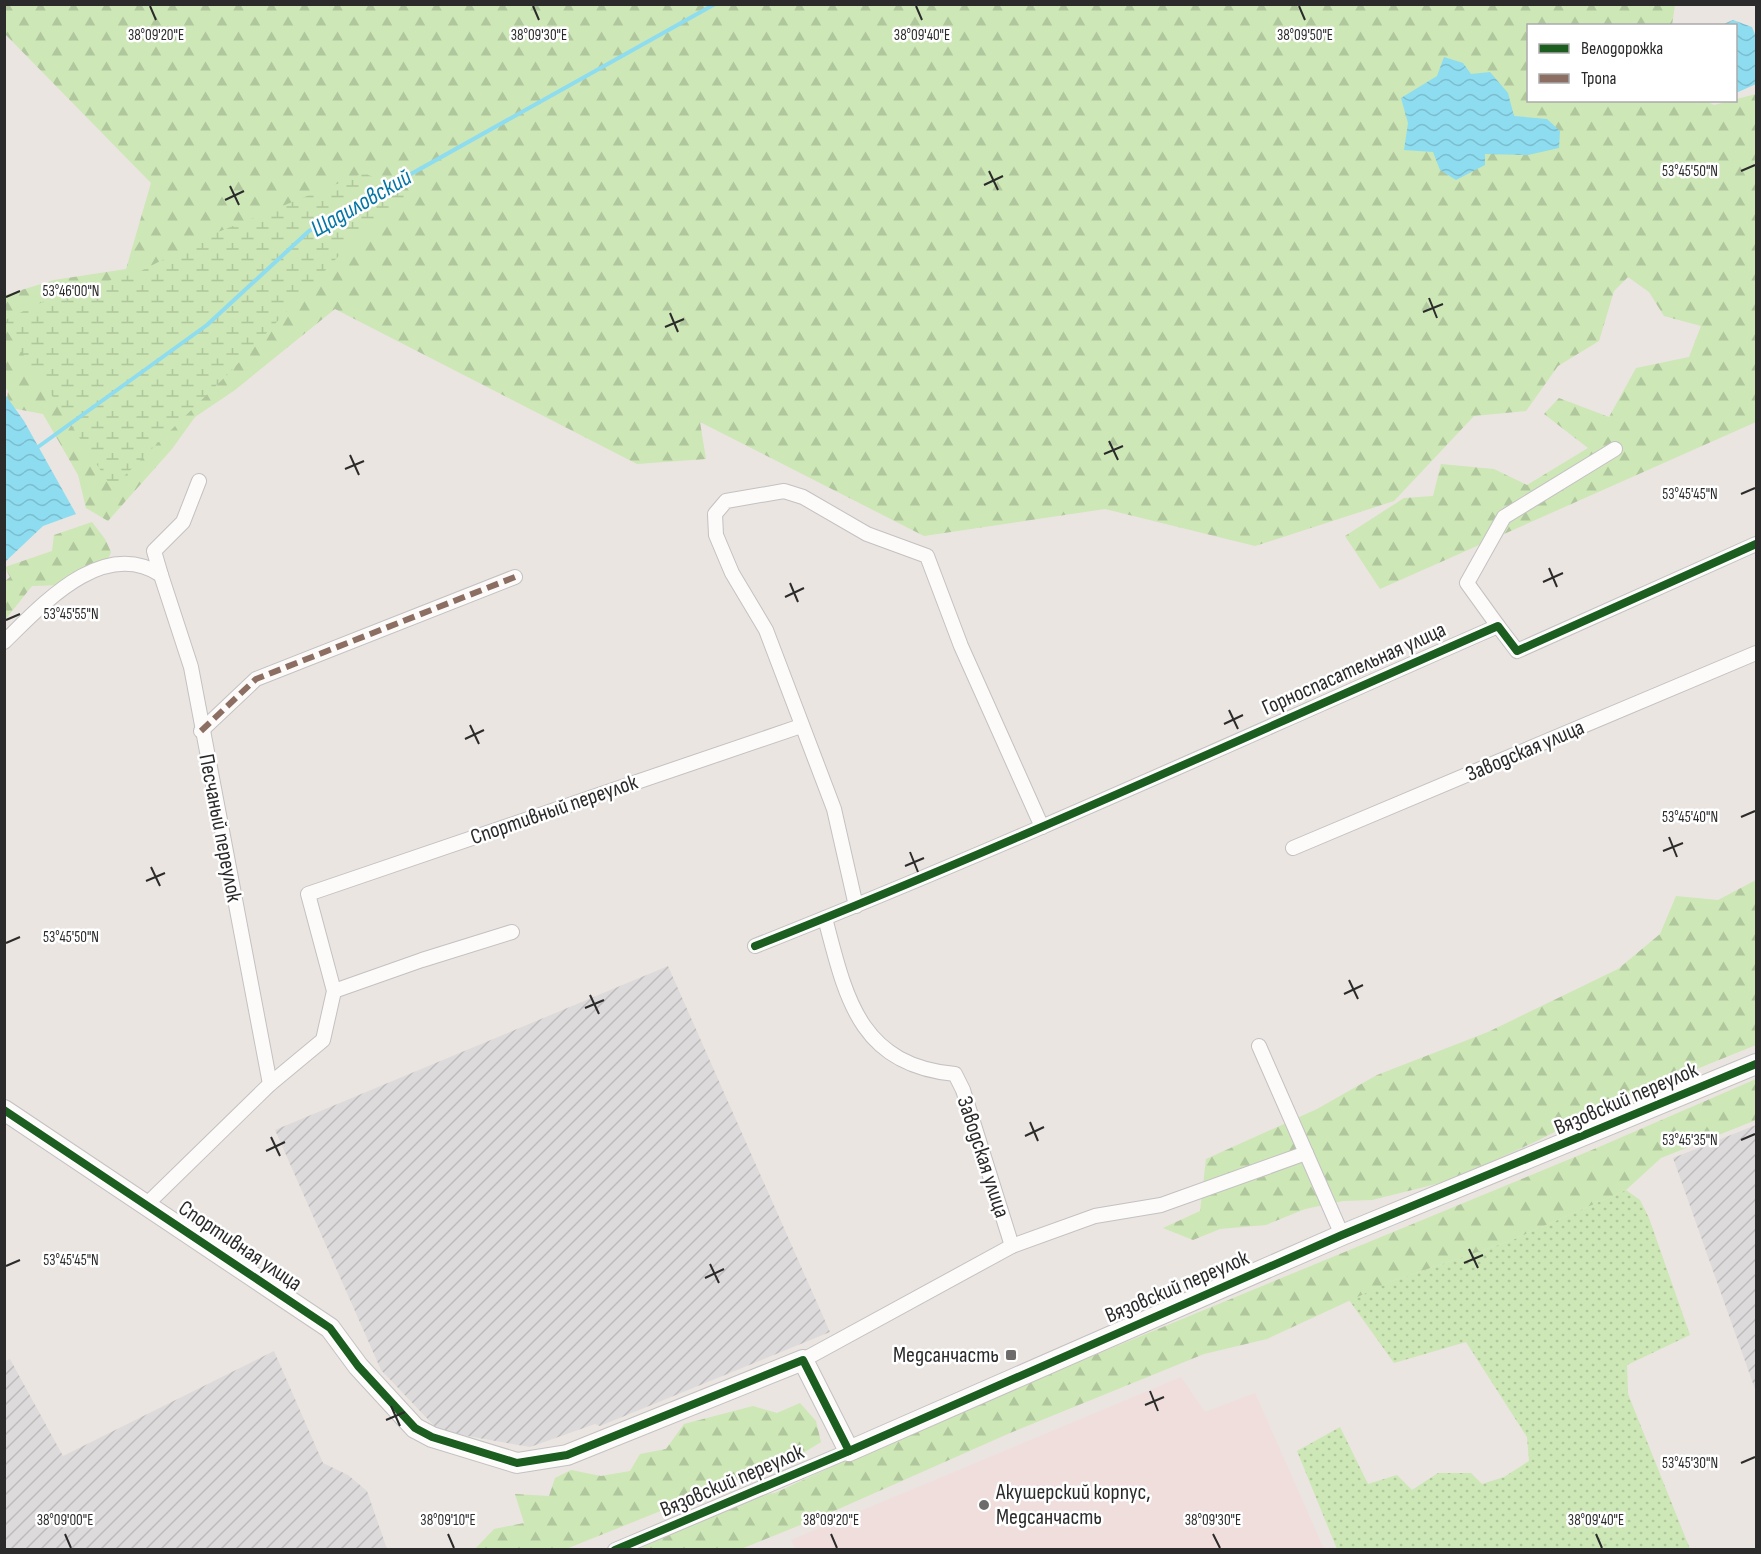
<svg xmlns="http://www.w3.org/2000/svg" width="1761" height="1554" viewBox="0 0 1761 1554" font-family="'Sofia Sans Condensed',sans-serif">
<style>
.industrial{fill:url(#industrial-furrows)}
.medical{fill:#f0dedd}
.grass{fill:url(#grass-dots)}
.forest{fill:url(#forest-firs)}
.wetland{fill:url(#wetland-marsh)}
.water{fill:url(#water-waves)}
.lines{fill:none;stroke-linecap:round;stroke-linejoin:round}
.stream{stroke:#8edcf0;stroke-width:4}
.street-casing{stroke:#c3c1c2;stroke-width:16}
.secondary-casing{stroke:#c3c1c2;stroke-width:22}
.street{stroke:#fcfbfa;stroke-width:14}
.secondary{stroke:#fcfbfa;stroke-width:20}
.quiet{stroke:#8d6e63;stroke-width:6;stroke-dasharray:12 6;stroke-linecap:butt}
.cycleway-casing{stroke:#fff;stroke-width:11}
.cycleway{stroke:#1b5e20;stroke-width:8}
.ticks{fill:none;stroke:#2b2b2b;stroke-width:2}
.poi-dot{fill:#6e6c6a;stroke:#fff;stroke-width:2}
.labels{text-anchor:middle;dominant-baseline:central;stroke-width:5;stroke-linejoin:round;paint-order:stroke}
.street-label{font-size:22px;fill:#2b2b2b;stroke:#fff}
.poi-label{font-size:22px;fill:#2b2b2b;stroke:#fff;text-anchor:end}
.water-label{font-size:24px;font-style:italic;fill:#0476a6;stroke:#fff}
.ticks-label{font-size:15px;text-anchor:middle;fill:#2b2b2b;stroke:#fff;stroke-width:5;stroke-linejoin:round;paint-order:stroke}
</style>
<defs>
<pattern id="industrial-furrows" width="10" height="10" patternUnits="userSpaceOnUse" patternTransform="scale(1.5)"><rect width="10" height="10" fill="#dddadc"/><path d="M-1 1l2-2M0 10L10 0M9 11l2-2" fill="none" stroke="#bebbbd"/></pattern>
<pattern id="grass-dots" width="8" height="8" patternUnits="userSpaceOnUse" patternTransform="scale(1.5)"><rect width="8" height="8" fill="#cde7b6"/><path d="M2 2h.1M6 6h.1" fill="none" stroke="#b0c69d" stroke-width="1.8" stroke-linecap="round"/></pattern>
<pattern id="forest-firs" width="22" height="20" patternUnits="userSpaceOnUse" patternTransform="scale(1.5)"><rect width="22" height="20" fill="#cde7b6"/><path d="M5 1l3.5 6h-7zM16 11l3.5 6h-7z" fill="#b0c69d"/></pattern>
<pattern id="wetland-marsh" width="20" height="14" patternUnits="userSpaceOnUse" patternTransform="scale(1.5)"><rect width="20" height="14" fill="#cde7b6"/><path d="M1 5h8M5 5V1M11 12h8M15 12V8" fill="none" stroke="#b0c69d"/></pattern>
<pattern id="water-waves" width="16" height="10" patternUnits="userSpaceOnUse" patternTransform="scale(1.5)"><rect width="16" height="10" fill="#8edcf0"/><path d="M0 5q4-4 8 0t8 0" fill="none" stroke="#7bbdce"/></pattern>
</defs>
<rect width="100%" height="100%" fill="#eae5e0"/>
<!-- industrial -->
<g class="industrial">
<path d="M668,966L830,1332L600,1426L595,1424L530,1447L439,1431L381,1370L275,1130Z"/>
<path d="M1756,1125V1392L1673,1158Z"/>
<path d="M274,1351L323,1463L348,1475L367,1491L387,1549H5V1361L10,1359L63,1456Z"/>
</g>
<!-- medical -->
<path class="medical" d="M1181,1377L1205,1412L1255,1393L1324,1549L796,1550L791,1540Z"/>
<!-- grass -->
<path class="grass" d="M1626,1190L1640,1200L1649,1218L1690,1335L1627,1365L1628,1394L1690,1549H1337L1297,1451L1340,1427L1368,1484L1397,1475L1412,1490L1438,1473H1471L1482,1484L1504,1477L1529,1461L1527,1437L1466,1342L1394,1363L1349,1300L1392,1281L1510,1241Z"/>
<!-- forest -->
<g class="forest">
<path d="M4,5H1675L1672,25L1528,26V100H1704L1714,105L1756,94V422L1380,589L1345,536L1404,498L1433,496L1441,464L1494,469L1527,485L1588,448L1544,414L1559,398L1609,417L1636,368L1689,357L1701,326L1664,316L1649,292L1628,277L1614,291L1599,341L1558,366L1526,411L1474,416L1394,501L1255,546L1105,509L924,536L700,422L706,459L637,464L335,309L235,390L195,417L172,449L108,521L86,508L78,475L43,414L6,407L8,391L4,386L5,295L54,280L126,269L151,183L5,34Z"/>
<path d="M92,522L105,539L111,552L105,567L62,585L32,586L5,620L4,582L10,577L5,567L52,551L54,535Z"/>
<path d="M1756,880V1045L1605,1106L1537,1141L1448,1181L1372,1200L1343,1201L1305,1209L1266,1225L1220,1229L1193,1240L1163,1228L1200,1211L1206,1159L1317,1109L1377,1075L1488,1032L1618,969L1660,934L1676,896L1718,900Z"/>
<path d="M1756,1079V1120L1661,1158L1626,1190L1510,1241L1392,1281L1267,1339L1204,1354L1010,1433L825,1515L741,1549L637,1550L755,1495L775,1493L889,1440L1599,1147Z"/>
<path d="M800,1403L816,1421L821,1442L800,1455L566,1549H475L494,1529L524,1523L515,1494L549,1496L555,1478L571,1470L601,1476L630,1471L640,1454L666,1449L684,1424L753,1406L777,1413Z"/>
</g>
<!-- wetland -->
<path class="wetland" d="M364,173L410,194L349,245L228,374L112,488L55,400L5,328V320L57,295L137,273L213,234Z"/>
<!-- water -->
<g class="water">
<path d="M1733,20L1752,27L1756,37V84L1736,93V26L1721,25Z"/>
<path d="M1444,57L1463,63L1471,74L1490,72L1508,93L1514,116L1547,119L1560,131L1559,148L1528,155L1485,154V165L1456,180L1440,170L1433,152L1404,150L1408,123L1401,98L1437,76Z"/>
<path d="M4,393L24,421L76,514L43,526L5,562Z"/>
</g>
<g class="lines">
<!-- stream -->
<path class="stream" d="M38,447L207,325L309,231L715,4"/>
<defs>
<g id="street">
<path d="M161,575L191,667L270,1084"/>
<path d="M1498,626L1467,583L1504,517L1615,449"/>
<path d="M4,642C43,604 103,537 161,575L154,551L183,522L199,481"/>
<path d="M201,731L256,679L515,577"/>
<path d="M1293,848L1756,653"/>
<path d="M856,906L834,809L766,630L732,573L716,535L715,514L726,501L784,491L803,497L867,534L927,556L961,646L1042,827"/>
<path d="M825,918C846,998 859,1065 955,1074L963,1090L1012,1246"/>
<path d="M755,946C1006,847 1251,734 1498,626L1517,651L1756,544"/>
<path d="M334,991L422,960L512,932"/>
<path d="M1259,1046L1306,1153"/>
<path d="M147,1204L270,1084L323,1040L334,991L308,894L801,726"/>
<path d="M803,1360L1012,1246L1095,1216L1161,1205L1306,1153L1342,1235"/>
<path d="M615,1550L849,1451"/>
</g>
<path id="secondary" d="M4,1110L330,1328L358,1366L415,1428L432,1437L517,1463L567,1455L803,1360L849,1451L1342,1235L1756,1064"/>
</defs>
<!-- street casing -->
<use href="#street" class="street-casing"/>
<!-- secondary casing -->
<use href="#secondary" class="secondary-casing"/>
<!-- street -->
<use href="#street" class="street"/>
<!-- secondary -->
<use href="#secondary" class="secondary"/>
<!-- quiet -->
<path class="quiet" d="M201,731L256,679L515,577"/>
<defs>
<g id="cycleway">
<path d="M755,946C1006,847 1251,734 1498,626L1517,651L1756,544"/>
<path d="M4,1110L330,1328L358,1366L415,1428L432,1437L517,1463L567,1455L803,1360L849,1451"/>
<path d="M615,1550L849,1451L1342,1235L1756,1064"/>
</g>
</defs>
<!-- cycleway casing -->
<use href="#cycleway" class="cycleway-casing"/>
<!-- cycleway -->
<use href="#cycleway" class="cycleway"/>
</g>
<!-- ticks -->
<path class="ticks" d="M150,6L156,20M533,6L539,20M916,6L922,20M1299,6L1305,20M989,171L998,190M1741,171L1755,165M984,185L1003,176M230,186L239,205M225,200L244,191M6,297L20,291M1429,298L1437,318M1423,312L1443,304M670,313L678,332M665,327L684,319M1109,441L1118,460M1104,454L1123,446M350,455L359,475M345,469L364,461M1741,494L1755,488M1549,568L1557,587M1543,582L1563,573M790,583L798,602M785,597L804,588M6,620L20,614M1229,710L1238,729M1224,724L1243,715M470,725L479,744M465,739L484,730M1741,817L1755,811M1669,837L1677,857M1663,851L1683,843M910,852L918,872M905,866L924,858M151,867L160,886M146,881L165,873M6,943L20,937M1349,980L1358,999M1344,994L1363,985M590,995L599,1014M585,1008L604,1000M1030,1122L1038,1141M1025,1136L1044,1127M271,1137L280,1156M1741,1140L1755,1134M266,1151L285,1142M1469,1249L1478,1268M1464,1263L1483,1255M710,1264L719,1283M6,1266L20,1260M705,1278L724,1269M1150,1391L1158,1411M1145,1405L1164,1397M391,1406L400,1426M386,1420L405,1412M1741,1463L1755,1457M65,1534L71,1548M448,1534L454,1548M831,1534L837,1548M1213,1534L1220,1548M1596,1534L1602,1548"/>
<!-- markers -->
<g class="poi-dot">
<rect x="1005" y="1349" width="12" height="12" rx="3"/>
<circle cx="984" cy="1505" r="6"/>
</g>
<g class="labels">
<!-- street labels -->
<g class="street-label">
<text transform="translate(1354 669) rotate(-24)">Горноспасательная улица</text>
<text transform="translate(1525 751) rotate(-23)">Заводская улица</text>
<text transform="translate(554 810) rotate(-19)">Спортивный переулок</text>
<text transform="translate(220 828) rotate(79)">Песчаный переулок</text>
<text transform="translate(1626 1099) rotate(-23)">Вязовский переулок</text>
<text transform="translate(983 1157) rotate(72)">Заводская улица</text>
<text transform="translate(240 1246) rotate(34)">Спортивная улица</text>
<text transform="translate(1177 1287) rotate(-23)">Вязовский переулок</text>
<text transform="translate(732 1481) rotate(-23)">Вязовский переулок</text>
</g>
<!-- poi labels -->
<g class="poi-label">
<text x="999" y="1355">Медсанчасть</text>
<text x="996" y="1492" text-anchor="start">Акушерский корпус,<tspan x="996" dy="25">Медсанчасть</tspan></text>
</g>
<!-- water labels -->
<g class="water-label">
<text transform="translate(361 203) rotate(-30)">Щадиловский</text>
</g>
</g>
<g class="ticks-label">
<text x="156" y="40">38°09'20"E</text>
<text x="539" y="40">38°09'30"E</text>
<text x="922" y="40">38°09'40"E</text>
<text x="1305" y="40">38°09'50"E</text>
<text x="1690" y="176">53°45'50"N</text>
<text x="71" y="296">53°46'00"N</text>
<text x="1690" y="499">53°45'45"N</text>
<text x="71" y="619">53°45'55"N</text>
<text x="1690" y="822">53°45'40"N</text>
<text x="71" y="942">53°45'50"N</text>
<text x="1690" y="1145">53°45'35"N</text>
<text x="71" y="1265">53°45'45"N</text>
<text x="1690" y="1468">53°45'30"N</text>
<text x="65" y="1525">38°09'00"E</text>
<text x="448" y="1525">38°09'10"E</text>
<text x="831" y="1525">38°09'20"E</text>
<text x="1213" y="1525">38°09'30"E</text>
<text x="1596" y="1525">38°09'40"E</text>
</g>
<!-- border -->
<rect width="1761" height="1554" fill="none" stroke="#2b2b2b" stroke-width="12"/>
<!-- legend -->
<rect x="1527" y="24" width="210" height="78" fill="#ffffff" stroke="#aaaaaa" stroke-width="1.5"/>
<rect x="1539" y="44" width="30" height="9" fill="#1b5e20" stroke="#aaaaaa" stroke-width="1.5"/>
<text x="1581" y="54" font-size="18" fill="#2b2b2b">Велодорожка</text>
<rect x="1539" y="74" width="30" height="9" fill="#8d6e63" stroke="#aaaaaa" stroke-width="1.5"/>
<text x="1581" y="84" font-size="18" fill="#2b2b2b">Тропа</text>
</svg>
